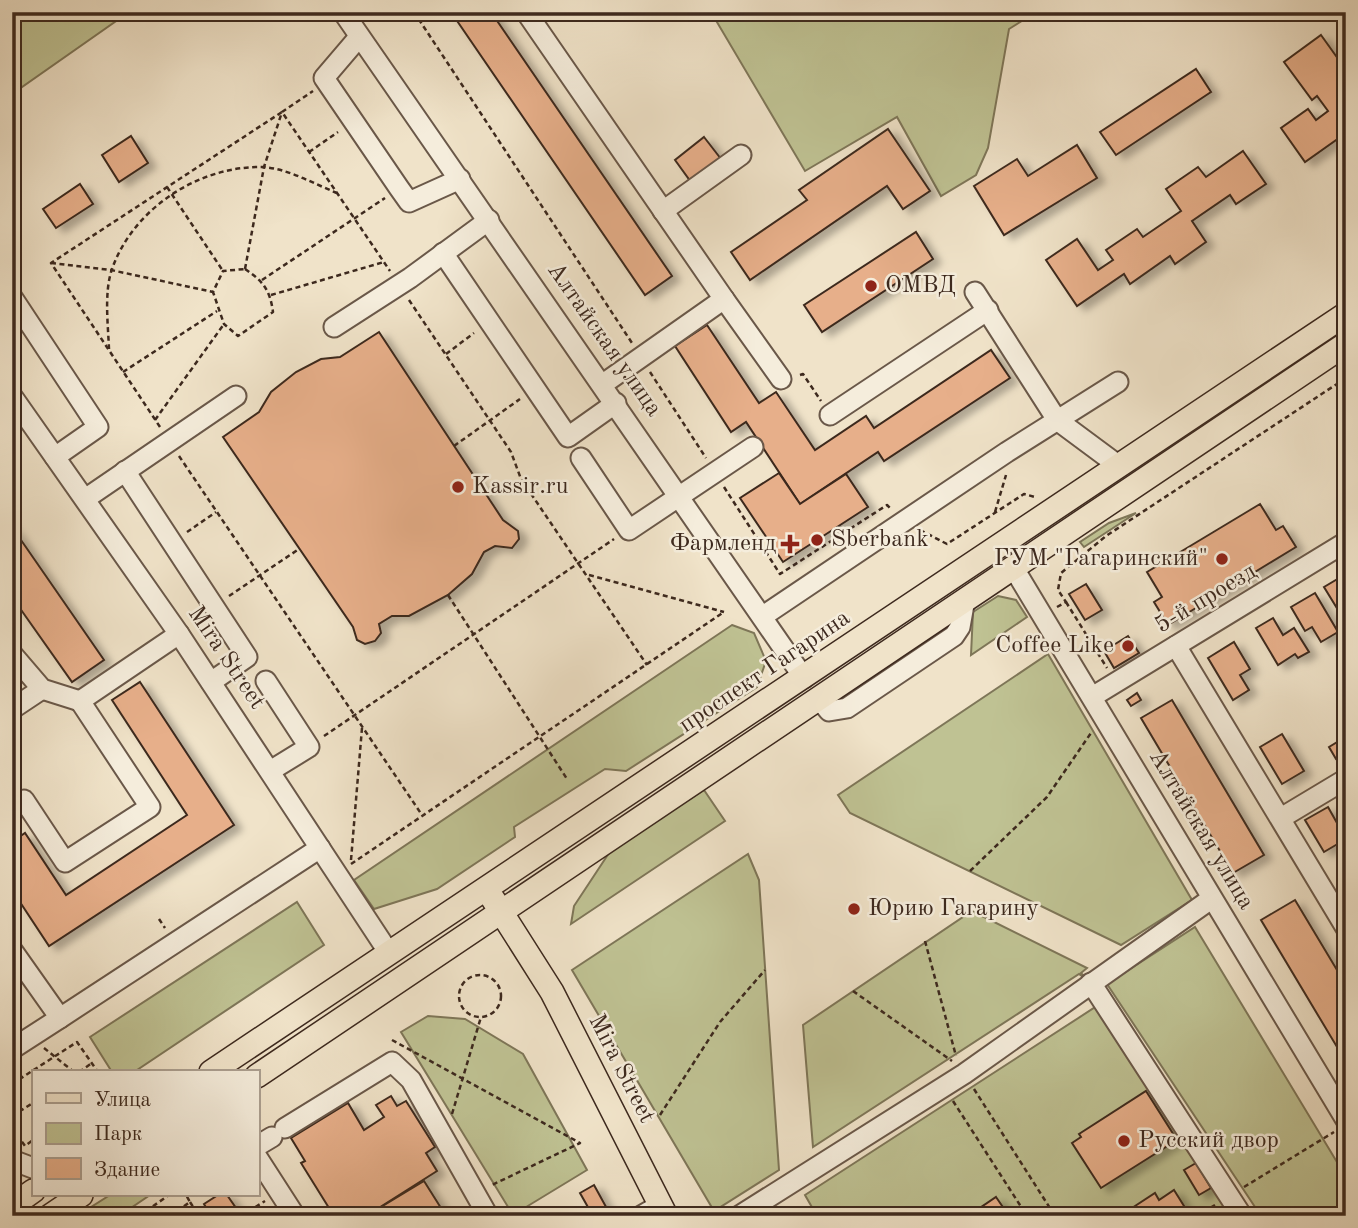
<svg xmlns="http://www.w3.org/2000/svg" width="1358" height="1228" viewBox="0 0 1358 1228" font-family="'Old Standard TT',serif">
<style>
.green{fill:#bfc293;stroke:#7e7658;stroke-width:2}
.building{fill:#e7af8a;stroke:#3d291e;stroke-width:2;filter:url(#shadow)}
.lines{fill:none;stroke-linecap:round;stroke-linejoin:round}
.minor-casing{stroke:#6a5849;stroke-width:23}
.major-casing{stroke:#3d291e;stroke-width:26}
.path{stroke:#3d291e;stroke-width:2.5;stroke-dasharray:5 3.5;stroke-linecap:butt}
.minor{stroke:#f5eddc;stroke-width:19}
.major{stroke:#f0e3c9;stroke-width:23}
.poi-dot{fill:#8f2418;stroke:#f5eddc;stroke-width:2.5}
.labels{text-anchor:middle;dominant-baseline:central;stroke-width:5;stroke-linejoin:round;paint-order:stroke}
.poi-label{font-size:24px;fill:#3d291e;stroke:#f5eddc;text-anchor:start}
.street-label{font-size:24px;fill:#3d291e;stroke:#f5eddc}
</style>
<defs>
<filter id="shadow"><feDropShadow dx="8" dy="4.5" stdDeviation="3.5" flood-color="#0004"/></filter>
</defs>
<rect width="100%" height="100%" fill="#f0e3c9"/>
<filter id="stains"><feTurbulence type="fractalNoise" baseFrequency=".00286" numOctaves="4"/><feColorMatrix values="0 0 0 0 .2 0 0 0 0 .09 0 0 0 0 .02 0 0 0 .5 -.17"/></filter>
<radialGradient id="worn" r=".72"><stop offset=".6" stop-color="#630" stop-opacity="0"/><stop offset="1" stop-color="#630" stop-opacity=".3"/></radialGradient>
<!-- green -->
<g class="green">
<path d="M12,12H129L12,94Z"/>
<path d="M711,12H1036L1009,29L988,148L976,175L941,196L897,117L805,171Z"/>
<path d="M1136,513L1084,547L1080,542L1109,523Z"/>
<path d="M998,596L1016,600L1027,617L971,655L973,612Z"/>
<path d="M732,625L754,633L766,661L757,687L626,771L605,769L514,827L515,837L437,889L374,909L354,880Z"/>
<path d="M1048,654L1192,900L1121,945L850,813L838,795Z"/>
<path d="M704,790L725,821L571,924L574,906L613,847Z"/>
<path d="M748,854L759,880L779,1170L714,1211L572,970Z"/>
<path d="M297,902L324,945L134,1072H112L90,1037Z"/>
<path d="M972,911L1087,968L1081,973L1091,983L1079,974L813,1147L803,1025Z"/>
<path d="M1195,927L1346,1177V1216H1261L1107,984Z"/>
<path d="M1100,1004L1233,1216H817L805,1195Z"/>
<path d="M428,1016L465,1019L523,1054L587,1170L513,1215L401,1032Z"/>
<path d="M110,1195H150L119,1216H77Z"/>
</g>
<!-- building -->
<g class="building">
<path d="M451,12H491L672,276L645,295Z"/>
<path d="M1321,35L1346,70V76L1338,82L1346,93V133L1305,162L1281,128L1308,109L1316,120L1328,111L1317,96L1312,100L1284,62Z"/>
<path d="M1196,69L1211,92L1116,155L1100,132Z"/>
<path d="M888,129L930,191L903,209L887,186L750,280L731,252L807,200L799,190Z"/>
<path d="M131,136L148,163L119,182L102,155Z"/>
<path d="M704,137L721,159L691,182L675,160Z"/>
<path d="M1077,145L1097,178L1004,235L974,186L1017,159L1028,176Z"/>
<path d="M1243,151L1266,184L1236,204L1230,195L1192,221L1206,242L1175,264L1170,256L1130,284L1124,274L1077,306L1046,260L1077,239L1098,270L1113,260L1106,250L1137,229L1143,237L1181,211L1166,189L1198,167L1206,177Z"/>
<path d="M80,184L93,204L56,228L43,209Z"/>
<path d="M916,232L933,259L822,332L804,305Z"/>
<path d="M707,325L759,403L776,392L815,450L866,416L874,428L991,350L1010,378L884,461L878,452L800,504L746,422L731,432L675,346Z"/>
<path d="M379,332L503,520L518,531L519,539L512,548L495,546L484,552L472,574L448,595L409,616H392L379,624L381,633L375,641L365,644L357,640L353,627L223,437L259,412L271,392L296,372L321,359L340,357Z"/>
<path d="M779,473L800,504L846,474L868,507L783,562L740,498Z"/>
<path d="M1260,504L1276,530L1283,526L1296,547L1168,625L1154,602L1162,597L1147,572Z"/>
<path d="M12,527L104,660L72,682L12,597Z"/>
<path d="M1346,574V623L1324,587Z"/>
<path d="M1086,584L1102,610L1085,620L1069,594Z"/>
<path d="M1315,593L1338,632L1321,642L1312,627L1305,631L1291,607Z"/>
<path d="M1273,618L1283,635L1294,628L1309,652L1298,658L1295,654L1278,665L1256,628Z"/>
<path d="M1128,636L1139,653L1114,668L1104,651Z"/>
<path d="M1234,642L1250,669L1240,675L1249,690L1233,700L1208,658Z"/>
<path d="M140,682L234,825L49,946L12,890V842L25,833L66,895L187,815L112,700Z"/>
<path d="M1137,693L1141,700L1131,706L1127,700Z"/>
<path d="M1172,700L1264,855L1233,873L1141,718Z"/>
<path d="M1282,734L1304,771L1282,784L1260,747Z"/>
<path d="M1344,738L1346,754L1336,759L1329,747Z"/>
<path d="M1328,807L1346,839L1324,852L1305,820Z"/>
<path d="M1295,900L1346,985V1062L1261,920Z"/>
<path d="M1146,1091L1177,1140L1101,1188L1072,1143L1081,1137L1079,1134Z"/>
<path d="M391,1096L397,1106L406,1101L435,1147L426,1153L437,1171L366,1216H334L301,1163L305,1161L291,1138L348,1103L364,1130L384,1117L376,1105Z"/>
<path d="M1196,1163L1211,1188L1199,1195L1184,1170Z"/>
<path d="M424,1181L446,1216H387L381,1207Z"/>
<path d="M594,1185L611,1216H593L580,1193Z"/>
<path d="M1174,1190L1184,1206L1169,1216H1137L1132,1208L1155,1193L1159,1200Z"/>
<path d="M218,1195H227L236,1208L224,1216H211L204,1204Z"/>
<path d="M996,1197L1009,1216H968Z"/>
</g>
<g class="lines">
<defs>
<g id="minor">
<path d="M343,12L804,678"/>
<path d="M526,12L724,299"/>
<path d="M359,37L324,78L399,188L409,202L460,179"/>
<path d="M663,211L741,155"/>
<path d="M443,253L568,437L616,403"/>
<path d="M975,292L1057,420L1119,466"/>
<path d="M12,297L98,427L55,457"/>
<path d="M334,327L410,278L489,220"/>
<path d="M603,384L724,299L781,379"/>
<path d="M12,396L179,634L389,953"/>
<path d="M830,415L988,310"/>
<path d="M581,458L629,530L753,447"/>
<path d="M125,471L247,657L211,682"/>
<path d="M85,499L236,396"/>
<path d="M1013,567L1346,1120"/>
<path d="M763,616L1007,452L1118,382"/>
<path d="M1176,646L1346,928"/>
<path d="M12,654L42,689L80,701"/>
<path d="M266,681L309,747L270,771"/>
<path d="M1092,697L1346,542"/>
<path d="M819,699L829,711L847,708L954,636L960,627L965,599"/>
<path d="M12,709L42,689"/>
<path d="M12,807L24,800L65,862L150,807L80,701L179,634"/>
<path d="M1281,818L1346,779"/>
<path d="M12,950L60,1018L320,848"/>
<path d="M1091,983L1242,1216"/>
<path d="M12,1049L60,1018"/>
<path d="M285,1128L392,1062L411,1080L488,1216"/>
<path d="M257,1146L272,1137"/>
<path d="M257,1157L295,1216"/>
<path d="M12,1160L33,1168"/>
<path d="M641,1216L660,1205"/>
<path d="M739,1216L964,1074L1211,899"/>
</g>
<g id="major">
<path d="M493,899L552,992L666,1216"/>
<path d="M211,1072L1346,314"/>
<path d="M257,1076L1346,344"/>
<path d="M12,1206L33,1191"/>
<path d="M50,1216L81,1195"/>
</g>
</defs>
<!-- minor casing -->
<use href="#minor" class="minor-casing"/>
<!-- major casing -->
<use href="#major" class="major-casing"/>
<!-- path -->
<g class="path">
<path d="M414,12L632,343"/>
<path d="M309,152L338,132"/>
<path d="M167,187L223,271"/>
<path d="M51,263L111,270L213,292"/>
<path d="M245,269L264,167L282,112L313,91"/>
<path d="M245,269C263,281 270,290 273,312L238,336L224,324L213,292L223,271Z"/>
<path d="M262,280L385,198"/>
<path d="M271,295L384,262"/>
<path d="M409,300L511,452L521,479L647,665"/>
<path d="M109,349C108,324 104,292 112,269C133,209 198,166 262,167C287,168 314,184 337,193"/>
<path d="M446,354L474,333"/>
<path d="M123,372L217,311"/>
<path d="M650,372L706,458"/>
<path d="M800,375L803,374L821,401"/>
<path d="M155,420L224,324"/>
<path d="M160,427L51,263L282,112L390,271"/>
<path d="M454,446L520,399"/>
<path d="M179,456L422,815"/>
<path d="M724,487L780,574L887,505L890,508"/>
<path d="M995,512L1006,475"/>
<path d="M920,530L947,544L1024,494L1035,497"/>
<path d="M187,532L216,512"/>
<path d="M589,575L724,612"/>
<path d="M448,595L567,779"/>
<path d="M229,596L299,549"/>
<path d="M1066,602L1107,668"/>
<path d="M1057,607L1066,602L1058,590L1061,573L1106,536L1346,378"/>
<path d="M324,736L614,539"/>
<path d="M351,860L362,728"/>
<path d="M351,864L724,612"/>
<path d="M970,871L1047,797L1091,733"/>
<path d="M159,919L165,928"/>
<path d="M925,941L956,1056"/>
<circle cx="480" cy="996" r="21"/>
<path d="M853,991L952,1061"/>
<path d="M392,1040L580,1143L492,1185"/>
<path d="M44,1048L74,1072"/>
<path d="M79,1072L92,1063"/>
<path d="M12,1084L77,1042L98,1072"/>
<path d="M974,1089L1055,1216"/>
<path d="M953,1101L1027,1216"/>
<path d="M452,1114L481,1017"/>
<path d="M660,1115L720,1022L765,970"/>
<path d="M12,1116L33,1103"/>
<path d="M12,1128L25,1146L33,1140"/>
<path d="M1244,1187L1334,1132"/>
<path d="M190,1202L199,1216"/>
<path d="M139,1216L169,1195"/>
<path d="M170,1216L190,1202L186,1195"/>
<path d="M241,1216L265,1201"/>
<path d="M1196,1216L1215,1205"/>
</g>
<!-- minor -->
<use href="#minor" class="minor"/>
<!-- major -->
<use href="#major" class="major"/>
</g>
<!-- markers -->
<g class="poi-dot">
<circle cx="871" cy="286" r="7"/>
<circle cx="458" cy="487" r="7"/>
<circle cx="817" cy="540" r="7"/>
<path d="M786.5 533.5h7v7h7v7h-7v7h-7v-7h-7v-7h7z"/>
<circle cx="1222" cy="559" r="7"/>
<circle cx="1128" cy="646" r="7"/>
<circle cx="854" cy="909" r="7"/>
<circle cx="1124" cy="1141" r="7"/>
</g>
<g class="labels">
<!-- poi labels -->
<g class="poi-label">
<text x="885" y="286">ОМВД</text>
<text x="472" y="487">Kassir.ru</text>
<text x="831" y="540">Sberbank</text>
<text x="776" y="544" text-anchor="end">Фармленд</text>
<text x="1208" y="559" text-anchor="end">ГУМ "Гагаринский"</text>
<text x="1114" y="646" text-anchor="end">Coffee Like</text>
<text x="868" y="909">Юрию Гагарину</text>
<text x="1138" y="1141">Русский двор</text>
</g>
<!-- street labels -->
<g class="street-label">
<text transform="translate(604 340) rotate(55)">Алтайская улица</text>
<text transform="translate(1206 599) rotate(-31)">5-й проезд</text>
<text transform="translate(226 658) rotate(56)">Mira Street</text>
<text transform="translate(765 672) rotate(-34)">проспект Гагарина</text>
<text transform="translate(1201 830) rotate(59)">Алтайская улица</text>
<text transform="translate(621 1069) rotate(63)">Mira Street</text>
</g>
</g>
<!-- margin -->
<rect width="1358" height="1228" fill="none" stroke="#f0e3c9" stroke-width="42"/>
<rect x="14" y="14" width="1330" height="1200" fill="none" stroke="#3d291e" stroke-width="3.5"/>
<rect x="21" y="21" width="1316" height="1186" fill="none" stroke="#3d291e" stroke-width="2"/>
<!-- legend -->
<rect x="32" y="1070" width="228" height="126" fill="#f5eddc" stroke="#ab9f90" stroke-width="2"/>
<rect x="46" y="1093" width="35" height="10" fill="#f0e3c9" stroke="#ab9f90" stroke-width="2"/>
<text x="94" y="1106" font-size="21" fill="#3d291e">Улица</text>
<rect x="46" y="1123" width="35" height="21" fill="#bfc293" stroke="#ab9f90" stroke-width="2"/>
<text x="94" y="1140" font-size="21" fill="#3d291e">Парк</text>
<rect x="46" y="1158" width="35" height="21" fill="#e7af8a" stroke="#ab9f90" stroke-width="2"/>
<text x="94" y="1176" font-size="21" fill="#3d291e">Здание</text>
<rect width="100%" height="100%" filter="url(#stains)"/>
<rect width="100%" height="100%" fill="url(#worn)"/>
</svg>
